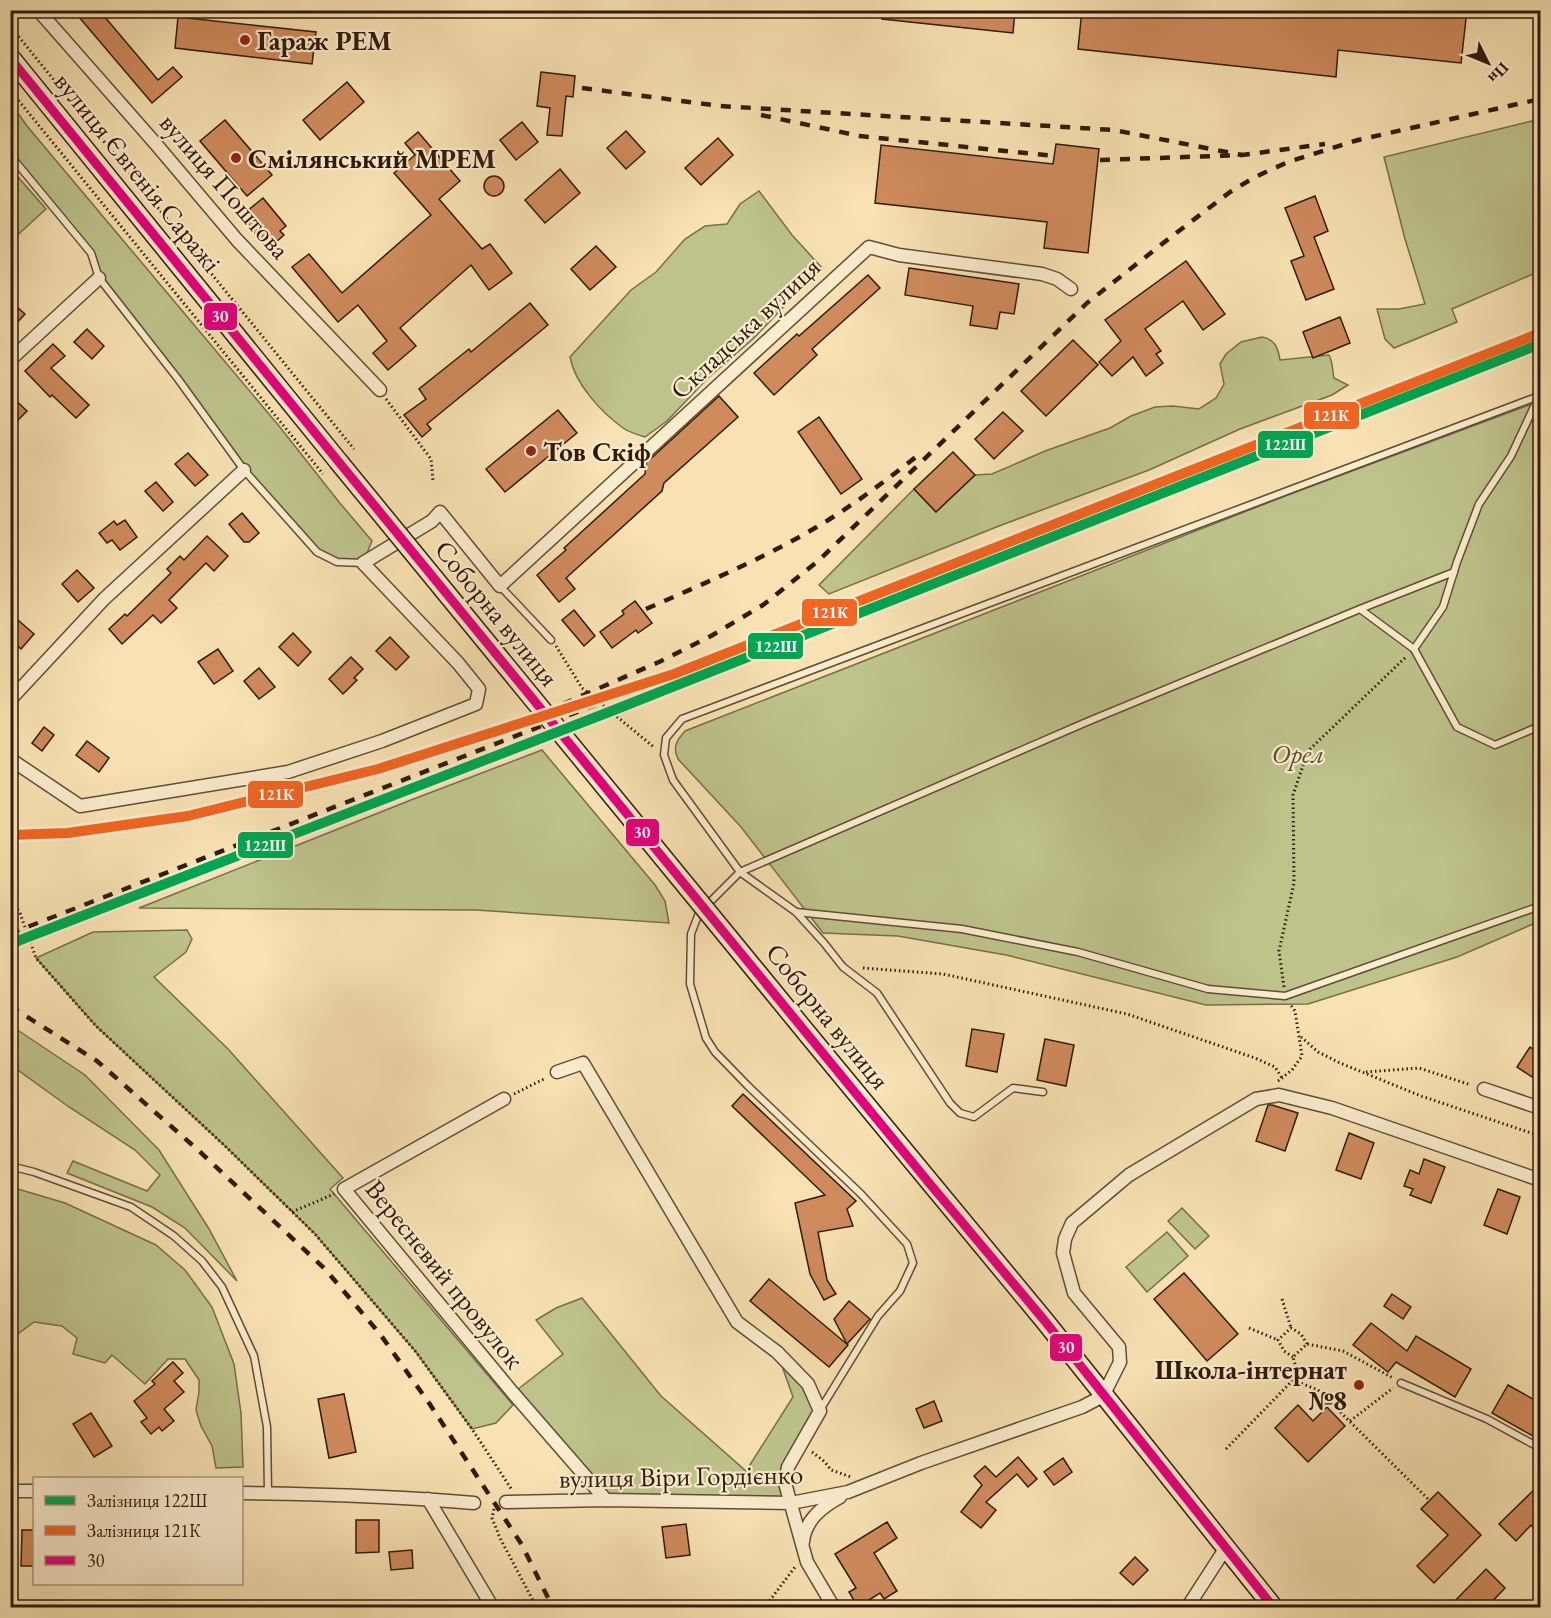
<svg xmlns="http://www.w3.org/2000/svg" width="1551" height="1618" viewBox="0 0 1551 1618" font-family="'EB Garamond',serif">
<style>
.green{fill:#bec38c;stroke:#776e4b;stroke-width:1.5}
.building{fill:#d08b5d;stroke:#301a0a;stroke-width:1.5}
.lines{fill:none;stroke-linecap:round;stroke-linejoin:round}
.lane-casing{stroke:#624c34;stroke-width:9}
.street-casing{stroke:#624c34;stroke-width:15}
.secondary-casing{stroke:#301a0a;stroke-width:21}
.path{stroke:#301a0a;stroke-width:3;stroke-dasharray:1.5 3;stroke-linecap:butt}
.lane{stroke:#faecce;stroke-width:6}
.street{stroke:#faecce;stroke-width:12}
.secondary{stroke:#faecce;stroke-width:18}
.rail{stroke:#301a0a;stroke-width:4.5;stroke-dasharray:10 10;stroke-linecap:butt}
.secondary-bridge-casing{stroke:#301a0a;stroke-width:21;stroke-linecap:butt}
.secondary-bridge{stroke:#faecce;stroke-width:18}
.bus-1-casing{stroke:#faecce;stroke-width:14}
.bus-1{stroke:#e5007d;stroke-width:9}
.rail-1-casing{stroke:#faecce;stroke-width:15}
.rail-2-casing{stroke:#faecce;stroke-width:15}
.rail-1{stroke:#00a651;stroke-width:10}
.rail-2{stroke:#f26522;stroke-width:10}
.poi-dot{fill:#8f2418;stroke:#faecce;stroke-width:2}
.labels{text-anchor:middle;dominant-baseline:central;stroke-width:4.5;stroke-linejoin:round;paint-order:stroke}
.poi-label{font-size:27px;font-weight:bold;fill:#301a0a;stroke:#faecce;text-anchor:start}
.street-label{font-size:27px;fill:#301a0a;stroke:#faecce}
.park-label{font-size:27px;font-style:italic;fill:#5b4d31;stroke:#faecce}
.line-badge{stroke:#faecce;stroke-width:2}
.badge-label{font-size:16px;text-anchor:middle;font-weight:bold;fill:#fff}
</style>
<rect width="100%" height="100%" fill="#f8e2b3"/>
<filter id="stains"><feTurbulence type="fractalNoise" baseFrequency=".00333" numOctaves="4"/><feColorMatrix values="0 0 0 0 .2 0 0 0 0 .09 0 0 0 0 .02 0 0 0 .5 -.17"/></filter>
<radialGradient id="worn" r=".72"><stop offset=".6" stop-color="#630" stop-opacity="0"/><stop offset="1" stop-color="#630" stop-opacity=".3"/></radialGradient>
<!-- green -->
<g class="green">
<path d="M10,102L27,126L279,426L339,502L372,541L363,563L337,562L317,552L244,470L99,278L91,253L11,155Z"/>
<path d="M1540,119V271L1452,309L1457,322L1394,348L1385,339L1377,309H1399L1425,304L1405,239L1384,157Z"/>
<path d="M10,168L46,209L11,241H10Z"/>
<path d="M759,191L792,235L823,269L792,298L754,338L708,378L667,421L645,437C638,435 629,432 623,428C601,412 575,384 570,357L631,290L656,272L685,239L705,226L727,224L740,204Z"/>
<path d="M1262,337C1275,339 1278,348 1280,360L1329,355C1333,362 1332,370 1334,378L1348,385L1332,395L1240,429L1149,470L999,526L829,594L819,585L914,489L936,512L975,475L992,474L1045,451L1110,428L1131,416L1155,407L1173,406L1199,409L1216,398L1224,384L1220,364L1226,354L1241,342Z"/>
<path d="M1540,401V921L1457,957L1308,1004L1206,1005L1006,955L898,936L823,933L741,827L678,759C672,747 677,740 685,731L1285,496Z"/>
<path d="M542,750L655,885L665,901L669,923L476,910L139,908L411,800Z"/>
<path d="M187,930L192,939L186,952L154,977L228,1049L343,1178L330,1189L513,1405L496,1423L472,1429L416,1352L315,1234L225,1146L96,1026L36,958L93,932Z"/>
<path d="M10,1025L85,1075L159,1150L209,1229L237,1281L185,1228L152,1207L67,1173L73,1161L147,1191L160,1175L135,1150L69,1107L11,1065Z"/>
<path d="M11,1187L65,1203L156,1245L185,1270L212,1307L234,1364L241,1413L243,1467L216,1468L212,1446L201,1426L196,1410L199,1392V1380L185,1359H168L145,1384L112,1355L105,1363L73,1354L77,1338L62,1326L34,1322L11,1339Z"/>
<path d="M1182,1208L1209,1236L1195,1249L1168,1221Z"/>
<path d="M1167,1232L1188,1256L1147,1292L1126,1267Z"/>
<path d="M582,1298L661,1396L746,1471L793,1397L777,1352L820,1411L788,1467L790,1498L606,1500L513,1393L563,1354L536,1320L556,1308Z"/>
</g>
<!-- building -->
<g class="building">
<path d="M73,10H99L158,80L173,67L182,77L152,103Z"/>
<path d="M882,10H1015L1013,33L882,19Z"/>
<path d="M1082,10H1467L1461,63L1338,50L1336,77L1078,49Z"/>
<path d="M178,17L316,32L312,64L175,48Z"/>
<path d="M541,72L575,76L573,97L566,96L562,136L547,135L550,108L537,106Z"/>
<path d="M347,82L364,102L320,140L303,120Z"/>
<path d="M225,120L272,175L247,196L200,141Z"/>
<path d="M522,122L538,142L516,160L500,140Z"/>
<path d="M626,131L645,152L626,169L607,148Z"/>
<path d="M418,132L460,181L439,199L482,249L490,244L512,273L489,290L471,265L400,328L416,346L388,370L373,353L387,341L358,305L338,322L292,267L309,254L342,293L431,215L394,173L415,155L405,143Z"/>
<path d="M718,138L733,155L701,185L685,168Z"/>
<path d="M1056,144L1099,149L1088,253L1044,248L1047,222L875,203L881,145L1053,164Z"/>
<path d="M560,169L580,193L545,223L525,200Z"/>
<circle cx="494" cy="186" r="10"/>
<path d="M1315,196L1328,231L1314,237L1334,289L1306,300L1291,261L1304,256L1285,208Z"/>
<path d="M263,198L286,226L280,231L284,235L268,249L241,216Z"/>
<path d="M596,246L616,267L590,290L571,269Z"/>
<path d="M1186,261L1225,314L1203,330L1183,301L1145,329L1161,351L1156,354L1163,363L1146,376L1133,357L1112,376L1099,362L1121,341L1105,320Z"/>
<path d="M909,268L1019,284L1014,314L1000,312L997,329L970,325L973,306L905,295Z"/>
<path d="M868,275L880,288L812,349L817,355L774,395L754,373L797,334L799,336Z"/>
<path d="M10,301L25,314L10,330Z"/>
<path d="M530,303L548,325L427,424L431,429L422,437L404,415L426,399L419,389L469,349L471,352Z"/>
<path d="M1340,317L1350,343L1313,358L1303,332Z"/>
<path d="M87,329L104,346L92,359L74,342Z"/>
<path d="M1073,340L1098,365L1046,416L1021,391Z"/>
<path d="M53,344L65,356L51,368L89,405L76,418L52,395L50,397L25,371Z"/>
<path d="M10,395L27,411L10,428Z"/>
<path d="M719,396L738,417L664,483L662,491L566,578L575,589L559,602L537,575L566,550L564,548L645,474L646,463Z"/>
<path d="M558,410L577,433L505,492L486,469Z"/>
<path d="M1003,412L1023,431L994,459L975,439Z"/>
<path d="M819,417L862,479L841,494L798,432Z"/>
<path d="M953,452L975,475L936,512L914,489Z"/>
<path d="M188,453L208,475L195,486L175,464Z"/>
<path d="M156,482L173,502L163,511L145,491Z"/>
<path d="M242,513L259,533L249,542H244L229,524Z"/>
<path d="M125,520L137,537L120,550L112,540L107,543L99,533L114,521L117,525Z"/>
<path d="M207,536L228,556L214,571L206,563L169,600L177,608L161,623L153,615L122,644L109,629L125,614L127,616L171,573L167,569L180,556L184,560Z"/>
<path d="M77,570L94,588L78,602L62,584Z"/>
<path d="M635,601L652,623L638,633L636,630L612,648L600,632L624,614L622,611Z"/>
<path d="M574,610L595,636L584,646L562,620Z"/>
<path d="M10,613L34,634L21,649L10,639Z"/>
<path d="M293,633L311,652L298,666L279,647Z"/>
<path d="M390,637L409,657L396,670L376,651Z"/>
<path d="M218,649L233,671L214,684L198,662Z"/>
<path d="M351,657L363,669L354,678L357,680L343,694L329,679Z"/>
<path d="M259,668L275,687L259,699L244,681Z"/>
<path d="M44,727L54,735L42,751L32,743Z"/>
<path d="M87,741L109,758L99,772L76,755Z"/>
<path d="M972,1029L1004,1034L997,1072L966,1066Z"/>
<path d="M1045,1039L1074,1045L1066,1086L1037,1080Z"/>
<path d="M1530,1047L1540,1054V1063L1532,1077L1517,1067Z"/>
<path d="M743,1094L856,1201L847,1209L853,1226L818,1232L827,1280L836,1294L824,1300L810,1274L795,1203L825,1195L732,1106Z"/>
<path d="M1268,1105H1272L1298,1113L1285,1151L1256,1141Z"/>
<path d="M1349,1133L1374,1143L1361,1179L1336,1170Z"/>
<path d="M1424,1159L1445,1167L1431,1203L1410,1195L1413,1189L1404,1186L1410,1170L1419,1174Z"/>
<path d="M1498,1189L1520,1197L1507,1234L1484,1225Z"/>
<path d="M1184,1273L1238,1334L1207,1361L1154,1299Z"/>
<path d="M769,1279L848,1345L829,1367L750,1301Z"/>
<path d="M1392,1294L1411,1307L1403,1319L1384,1306Z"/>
<path d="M849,1301L870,1319L847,1344L834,1319Z"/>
<path d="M1371,1323L1407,1351L1416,1336L1471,1369L1455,1397L1396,1362L1388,1372L1353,1345Z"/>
<path d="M173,1362L183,1373L174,1381L184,1392L164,1409L174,1421L162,1431L159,1427L151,1434L141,1422L147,1418L134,1401L155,1384L152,1381Z"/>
<path d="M1508,1385L1540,1403V1440L1492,1413Z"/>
<path d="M344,1394L356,1452L329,1458L318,1399Z"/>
<path d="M934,1401L942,1421L924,1428L916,1409Z"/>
<path d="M1298,1405L1313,1421L1327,1407L1345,1426L1308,1462L1275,1428Z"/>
<path d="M91,1413L112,1446L94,1457L73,1424Z"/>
<path d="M1018,1457L1037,1479L1028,1487L1017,1474L986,1502L996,1510L981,1528L961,1512L982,1485L974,1476L985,1466L996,1477Z"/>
<path d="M1063,1458L1072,1472L1054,1485L1044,1472Z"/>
<path d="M1540,1484V1535L1531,1525L1516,1541L1499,1524Z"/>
<path d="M1438,1492L1481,1535L1434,1583L1417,1566L1448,1535L1421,1509Z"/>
<path d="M356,1520H379V1552L356,1553Z"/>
<path d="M887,1522L897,1538L874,1553L897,1591L884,1599L880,1593L858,1607L849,1592L856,1588L835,1554Z"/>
<path d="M686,1524L690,1555L666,1558L662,1527Z"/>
<path d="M22,1530H34V1566H21Z"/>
<path d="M412,1550L413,1568L391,1570L389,1552Z"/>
<path d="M1135,1557L1148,1570L1133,1585L1120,1573Z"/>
<path d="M1486,1569L1505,1588L1486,1608H1448Z"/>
</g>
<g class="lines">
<defs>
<g id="lane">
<path d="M10,155L91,253L99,278L178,379L244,470L317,552L337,562L363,563"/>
<path d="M500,586L551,640"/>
<path d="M1360,609L1454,572"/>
<path d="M1414,649L1443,607L1457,562L1479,504L1511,456L1539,396"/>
<path d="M796,912L962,929L1078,952L1208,989L1285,996L1540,906"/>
<path d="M1043,1092L1013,1088L974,1117L960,1113L950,1103L877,993L843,967L824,943L796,912L740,872L673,780L664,755L666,738L682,719L1539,396L1540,399"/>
<path d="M10,1166L34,1172L131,1207L174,1236L202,1261L222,1287L254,1356L267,1427L268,1493"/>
<path d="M1401,1383L1487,1419L1540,1448"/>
<path d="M820,1410L878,1316L900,1291L913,1263L907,1244L861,1194L748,1086L715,1052L706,1038L690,984L691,934L699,913L740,872L1089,721L1360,609L1414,649L1457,727L1495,745L1540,726"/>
</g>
<g id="street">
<path d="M38,10L155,143L237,240L380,390"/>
<path d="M10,360L99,278"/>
<path d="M10,700L104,599L244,470"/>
<path d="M10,759L80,806L288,772L382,741L476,704L479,689L458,663L363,563L432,521L440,512L500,586L869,247L899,255L1042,274L1057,279L1071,289"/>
<path d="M557,1072L583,1063L737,1322L777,1352L808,1384L820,1411L788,1467L785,1483L807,1562L830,1601L835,1608"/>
<path d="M1484,1089L1540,1108"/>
<path d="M504,1099L344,1189L513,1393L606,1500"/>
<path d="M10,1491H34"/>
<path d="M242,1493C319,1494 397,1496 474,1503"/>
<path d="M428,1499L493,1608"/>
<path d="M506,1502L606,1500L791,1503L848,1492L921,1463L1082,1407L1103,1396L1120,1362L1119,1347L1074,1293L1063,1253L1065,1239L1072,1223L1129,1175L1256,1099L1279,1095L1332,1108L1540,1180"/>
<path d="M803,1542C805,1520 822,1507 840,1497"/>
<path d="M1187,1608L1225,1549"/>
</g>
<g id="secondary">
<path d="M10,57L338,461"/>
<path d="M810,1037L1044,1320L1274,1608"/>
</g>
</defs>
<!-- lane casing -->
<use href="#lane" class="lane-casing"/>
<!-- street casing -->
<use href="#street" class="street-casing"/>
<!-- secondary casing -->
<use href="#secondary" class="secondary-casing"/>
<!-- path -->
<g class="path">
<path d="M10,26L354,449"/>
<path d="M10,90L323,474"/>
<path d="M386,399L431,459L433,481"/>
<path d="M556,646L582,688L655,748"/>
<path d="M10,898L20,913L36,958L96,1026L225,1146L315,1234L416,1352L472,1429L512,1490"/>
<path d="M863,968L943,974L1127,1014L1255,1058L1275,1067L1282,1078"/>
<path d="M1284,987L1279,951L1294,883L1293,795L1308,751L1407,656"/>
<path d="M1301,1037L1318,1052L1340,1063L1421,1096L1540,1136"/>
<path d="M1366,1072L1419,1068L1471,1085"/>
<path d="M1278,1081L1292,1070L1302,1056L1295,1011L1290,1004"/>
<path d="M514,1094L546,1078"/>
<path d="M292,1212L334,1194"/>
<path d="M1282,1299L1291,1328"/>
<path d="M1249,1328L1278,1340"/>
<path d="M1293,1357L1284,1351L1278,1340L1291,1328L1301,1334L1307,1344"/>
<path d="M1293,1380L1318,1390L1429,1500"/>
<path d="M1350,1421L1393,1388"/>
<path d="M1226,1449L1293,1380L1296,1368L1293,1357L1307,1344L1343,1351L1393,1378"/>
<path d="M812,1452L825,1462L831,1470L851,1477"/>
<path d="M494,1509L492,1518L500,1538L537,1608"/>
<path d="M764,1608L795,1567"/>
</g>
<!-- lane -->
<use href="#lane" class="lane"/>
<!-- street -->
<use href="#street" class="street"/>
<!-- secondary -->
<use href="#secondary" class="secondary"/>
<!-- rail -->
<g class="rail">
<path d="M582,88L720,106L1114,130L1242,155"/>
<path d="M761,115L860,136L1054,156"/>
<path d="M1100,160L1242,155L1325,144"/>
<path d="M646,609C705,583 765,558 820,525C855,504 888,479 921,453"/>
<path d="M508,728L659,662L711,636L763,605L818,561L1087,303L1171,237L1230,192L1255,177L1288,162L1358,140L1540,99"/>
<path d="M10,934L674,674"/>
<path d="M10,1006L97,1061L198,1150L325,1269L380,1334L429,1403L522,1545L553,1608"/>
</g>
<defs>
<path id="secondary-bridge" d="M338,461L810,1037"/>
</defs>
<!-- secondary-bridge casing -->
<use href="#secondary-bridge" class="secondary-bridge-casing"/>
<!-- secondary-bridge -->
<use href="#secondary-bridge" class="secondary-bridge"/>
<defs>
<path id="bus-1" d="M10,58L338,461L930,1184L1044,1320L1274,1608"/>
</defs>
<!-- bus-1 casing -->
<use href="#bus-1" class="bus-1-casing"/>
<!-- bus-1 -->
<use href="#bus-1" class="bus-1"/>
<defs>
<path id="rail-1" d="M10,944L609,712L1540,344"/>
<path id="rail-2" d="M10,835L68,833L188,816L378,769L674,674L1540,333"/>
</defs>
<!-- rail-1 casing -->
<use href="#rail-1" class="rail-1-casing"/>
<!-- rail-2 casing -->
<use href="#rail-2" class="rail-2-casing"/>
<!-- rail-1 -->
<use href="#rail-1" class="rail-1"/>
<!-- rail-2 -->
<use href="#rail-2" class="rail-2"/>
</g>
<!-- markers -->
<g class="poi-dot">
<circle cx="245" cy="40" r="6"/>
<circle cx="236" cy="158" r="6"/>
<circle cx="531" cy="451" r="6"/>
<circle cx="1359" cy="1385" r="6"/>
</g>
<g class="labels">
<!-- poi labels -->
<g class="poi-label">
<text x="257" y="40">Гараж РЕМ</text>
<text x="248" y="158">Смілянський МРЕМ</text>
<text x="543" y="451">Тов Скіф</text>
<text x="1347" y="1369" text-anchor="end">Школа-інтернат<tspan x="1347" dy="31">№8</tspan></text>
</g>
<!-- street labels -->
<g class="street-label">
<text transform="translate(138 172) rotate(51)">вулиця Євгенія Саражі</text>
<text transform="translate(225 186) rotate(49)">вулиця Поштова</text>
<text transform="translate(745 328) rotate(-43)">Складська вулиця</text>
<text transform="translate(497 613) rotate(51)">Соборна вулиця</text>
<text transform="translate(828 1016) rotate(51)">Соборна вулиця</text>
<text transform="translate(445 1274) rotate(51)">Вересневий провулок</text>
<text transform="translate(681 1476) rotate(-1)">вулиця Віри Гордієнко</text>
</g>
<!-- park labels -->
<g class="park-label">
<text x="1298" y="753">Орел</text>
</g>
</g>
<g class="line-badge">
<rect x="203" y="302" width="35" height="29" rx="6" fill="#e5007d"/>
<rect x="1303" y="401" width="57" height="29" rx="6" fill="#f26522"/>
<rect x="1257" y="430" width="57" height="29" rx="6" fill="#00a651"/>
<rect x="801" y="598" width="57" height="29" rx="6" fill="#f26522"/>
<rect x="747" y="632" width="57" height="28" rx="6" fill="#00a651"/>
<rect x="247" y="780" width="57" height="29" rx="6" fill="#f26522"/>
<rect x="625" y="818" width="35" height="29" rx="6" fill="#e5007d"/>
<rect x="237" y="831" width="57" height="28" rx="6" fill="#00a651"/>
<rect x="1049" y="1333" width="34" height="29" rx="6" fill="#e5007d"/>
</g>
<g class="badge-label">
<text x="220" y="322">30</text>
<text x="1331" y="421">121К</text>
<text x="1285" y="450">122Ш</text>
<text x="830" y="618">121К</text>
<text x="776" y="652">122Ш</text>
<text x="276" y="800">121К</text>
<text x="642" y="838">30</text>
<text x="265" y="851">122Ш</text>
<text x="1066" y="1353">30</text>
</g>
<!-- margin -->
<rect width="1551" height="1618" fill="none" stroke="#f8e2b3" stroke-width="36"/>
<rect x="12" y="12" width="1527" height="1594" fill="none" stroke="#301a0a" stroke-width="3"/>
<rect x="18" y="18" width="1515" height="1582" fill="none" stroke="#301a0a" stroke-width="1.5"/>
<!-- legend -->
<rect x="33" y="1477" width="210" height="108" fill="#faecce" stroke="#a99880" stroke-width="1.5"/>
<rect x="45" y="1496" width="30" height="9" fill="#00a651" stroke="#a99880" stroke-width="1.5"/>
<text x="87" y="1507" font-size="18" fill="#301a0a">Залізниця 122Ш</text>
<rect x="45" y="1526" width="30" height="9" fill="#f26522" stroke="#a99880" stroke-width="1.5"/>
<text x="87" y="1537" font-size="18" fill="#301a0a">Залізниця 121К</text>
<rect x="45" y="1556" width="30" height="9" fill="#e5007d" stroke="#a99880" stroke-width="1.5"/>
<text x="87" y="1567" font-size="18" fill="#301a0a">30</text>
<!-- north arrow -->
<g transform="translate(1488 63) rotate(133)" stroke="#faecce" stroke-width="4.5" paint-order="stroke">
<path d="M0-4.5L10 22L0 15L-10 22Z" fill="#301a0a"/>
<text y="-9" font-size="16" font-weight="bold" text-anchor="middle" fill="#301a0a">Пн</text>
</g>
<rect width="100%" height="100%" filter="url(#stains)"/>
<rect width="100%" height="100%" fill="url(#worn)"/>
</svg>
